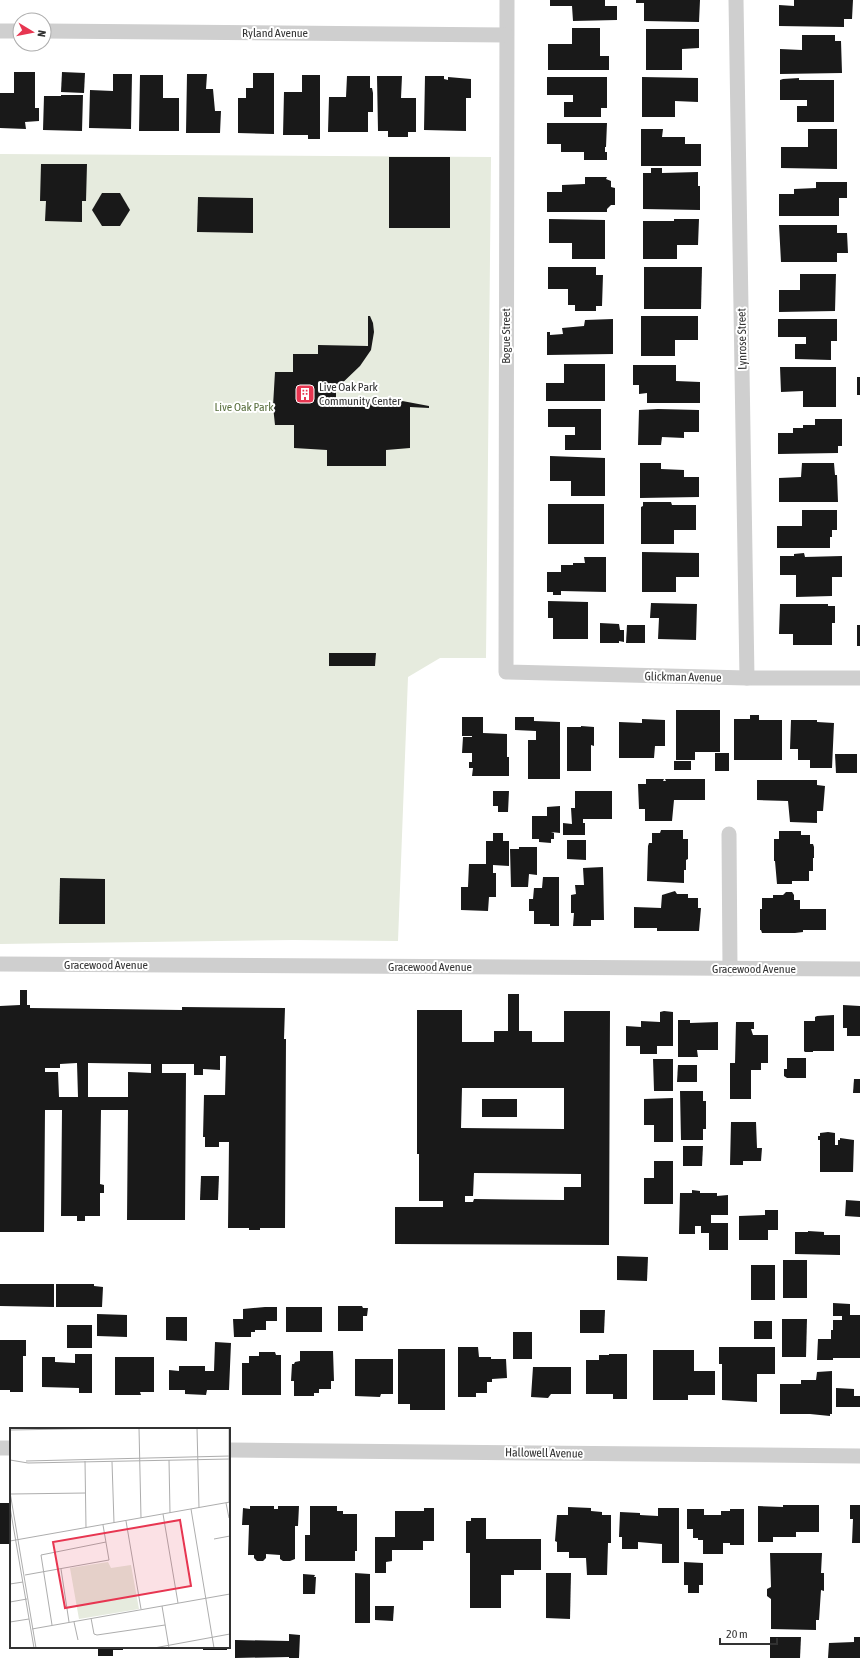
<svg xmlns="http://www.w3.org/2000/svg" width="860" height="1658" viewBox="0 0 860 1658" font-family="'Asap Condensed',sans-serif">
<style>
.green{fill:#e6ebde}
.building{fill:#191919;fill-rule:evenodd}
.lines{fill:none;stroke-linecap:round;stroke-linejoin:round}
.minor{stroke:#cfcfcf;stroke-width:15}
.labels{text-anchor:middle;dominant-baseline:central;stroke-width:4;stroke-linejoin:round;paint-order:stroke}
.street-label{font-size:12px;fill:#323232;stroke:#fff}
.poi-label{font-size:12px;fill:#323232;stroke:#fff;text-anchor:start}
.park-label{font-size:12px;fill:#596f3e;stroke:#fff}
.inset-road{fill:none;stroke:#adadad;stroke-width:1}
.view{fill:#e73651;fill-opacity:0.15;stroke:#e73651;stroke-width:2}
.inset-edge{fill:none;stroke:#323232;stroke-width:2}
</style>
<rect width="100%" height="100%" fill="#fff"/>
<!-- green -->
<path class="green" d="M0,154L491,157L486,658H440L408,677L398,941L293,940L0,944Z"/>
<!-- building -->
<g class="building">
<path d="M550,0H605V6H617V20L573,21L572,6H550Z"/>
<path d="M636,0H700L699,22L644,21V3H636Z"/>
<path d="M794,0H853L852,19H844V27L779,26V5L794,6Z"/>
<path d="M572,28H600V56H609V70H548V44H572Z"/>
<path d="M646,29H699V48L682,49V70H646Z"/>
<path d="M802,35H835V41H841L842,73L780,74V49L802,50Z"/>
<path d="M14,72H35V108H39V121L25,122L26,129L0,128V93H14Z"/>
<path d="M62,72L85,73L84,93L61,92Z"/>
<path d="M253,73H274V134L238,133V98H246V88H253Z"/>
<path d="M113,74H132L131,129L89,128L90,90L113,91Z"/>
<path d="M187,74H207L206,89H213L215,111H221L220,133H186Z"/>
<path d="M140,75H163V98H179V131H139Z"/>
<path d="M302,75H320V139H308V135H283L284,92H302Z"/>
<path d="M347,76H370V88H372L373,93V112H368V132H328L329,97H346Z"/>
<path d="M377,76H402L401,98H416V132H408V137H388V131H378Z"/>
<path d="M425,76H444V79L448,80V77L471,79V98H466V131L424,130Z"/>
<path d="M547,77H607V108H601V117H564V102H573V95H547Z"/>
<path d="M642,77L698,78V102L675,101V117H642Z"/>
<path d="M799,78V80H834V122H797V106H807V100H780V80L783,79Z"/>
<path d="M61,95H83L82,131L43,130L44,96H61Z"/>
<path d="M547,123H607L606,147H605V152H607V160H584V152H561V144H547Z"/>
<path d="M641,129H663L662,137H685V144H701V166H641Z"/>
<path d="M808,129H837V169L781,168V147H808Z"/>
<rect x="389" y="157" width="61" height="71"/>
<path d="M41,164H87L86,201H82V222L45,221L46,201H40Z"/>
<path d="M651,168H662V173L698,172V186H700V210L643,209V173H651Z"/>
<path d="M585,177H607L606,179L611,181V187L615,188V205H611L607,209V212H547V192H562V185L585,184Z"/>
<path d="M816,182H847V198H839V216H779V194H794V189L816,188Z"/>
<path d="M102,193H120L130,210L120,226H102L92,210Z"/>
<path d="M198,197L253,198V233L197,232Z"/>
<path d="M549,219L605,220V259H572V243H549Z"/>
<path d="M674,219H699L698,245H677V259H643V221H674Z"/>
<path d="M779,225H837V233H847L848,253H837V262H781Z"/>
<path d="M548,267H596V275H603L602,306H596V311H575V305H568V289H548Z"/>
<path d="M644,267H702L701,309H644Z"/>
<path d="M800,274H836L835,311L779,312V290H800Z"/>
<path d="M368,316H370L373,323L374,332L371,350L360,366L336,389V398L397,400L429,406V408L410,407V448L386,450V466H327V450L294,448V425H275L273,406L275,372H293V354H318V345L368,346Z"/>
<path d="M641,316H698V340H675V356H641Z"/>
<path d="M613,319V354L547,355V332H550V335L563,334L562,328L584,326L585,320Z"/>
<path d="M778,319H837V341H831V360L795,359V344H806V337H778Z"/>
<path d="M564,364H605V401H546V383H564Z"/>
<path d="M633,365H676V381L700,382V403H647V393L639,394V385H633Z"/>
<path d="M780,367H836V407H803V391L781,392Z"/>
<rect x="857" y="377" width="3" height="18"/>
<path d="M548,409H601V450H565V435H575V427H548Z"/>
<path d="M658,409L699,410V432H684V438L662,437L661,445H638L639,410Z"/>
<path d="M815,419H842V446H838V453L778,454V433H793V428H803V425H815Z"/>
<path d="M550,456L605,458V496H571V481H550Z"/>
<path d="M640,463H661V469L684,470V477H699V497L640,498Z"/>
<path d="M802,463H834L835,475H837L838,502H779V478L801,477Z"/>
<path d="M643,502H671L672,505H696V530H674V544H641V507L643,506Z"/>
<rect x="548" y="504" width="56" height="40"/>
<path d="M802,510H837V530H832V537H830V548H777V526H802Z"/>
<path d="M642,552L699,553V577H676V592H642Z"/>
<path d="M804,553L805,557L842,556V577H832V596L796,597V575H780V556H794V554Z"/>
<path d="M584,557H606V592L561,591V595H553V592H547V572H561V565H573V563H585Z"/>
<path d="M548,601L588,602V639H553V618H548Z"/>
<path d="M651,603L697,604L696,640L658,639L659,618H650Z"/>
<path d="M780,604H828V606H835V623H832V645H793V634H779Z"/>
<path d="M600,623L619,624L620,630H624V642L619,641V643H600Z"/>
<path d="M627,625H645V643H626Z"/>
<rect x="857" y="625" width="3" height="21"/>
<path d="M329,653H376L375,666H329Z"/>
<path d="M676,710H720V752H695V760H676Z"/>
<path d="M750,715H759V720H782V760H734V719H750Z"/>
<path d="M462,717H483V733L507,734V757H509V776H472L473,768H469V762H472V753H462L463,737H472V736H462Z"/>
<path d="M515,717H534V721L560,722V779H528V740H536V731L515,730Z"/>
<path d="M642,719L665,720V746H655L654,758H619V722L642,723Z"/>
<path d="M791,720H817V722L834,723L832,768H810V760H798V749H790Z"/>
<path d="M581,726L594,727V746L591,745V771H567V727H581Z"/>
<rect x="715" y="753" width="14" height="18"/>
<path d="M835,754H857V773H836Z"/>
<rect x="674" y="761" width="17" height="9"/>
<path d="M646,779H664L663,781H666L665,779H705V800H674L672,821H645V809H639L638,784H646Z"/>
<path d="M757,780H817V785L825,786L823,811H817V823L790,822L788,801L757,800Z"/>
<path d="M493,791H509L508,812H498V806H493Z"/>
<path d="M575,791H612V819H583V823H585V835H563V823L572,824L571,808H575Z"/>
<path d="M560,806V833L551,832L554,833V839H551V843L539,842V839H532V816H547V807Z"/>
<path d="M661,830H683V839H688V859L686,860V870H684V883L647,881L648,846L649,843H652V833H660Z"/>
<path d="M779,831H801V835H810V844H813L814,847V858H813V871H809V881H792V884H777L775,861H774V839H779Z"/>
<path d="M493,833H503V841H509V866L493,865V873H496V897H489L488,911L461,910V887H468L469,864H486V841H493Z"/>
<path d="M567,840H586V860L567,859Z"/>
<path d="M519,847H537V875L529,874L528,887H511L510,849H519Z"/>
<path d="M603,867L604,920H591V926H573L574,913H571V895L576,894L575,885H584L583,868Z"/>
<path d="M543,877H559V926H550V924H534V911H529V899H533L534,888H542Z"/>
<path d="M60,878L105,879V924H59Z"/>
<path d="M675,891L677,894H688V898H698V908H701L699,931H657V928H634V907L661,908L662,895Z"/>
<path d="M786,892H792L794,895V900H800V909H826V930H803V932L795,933H762L761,930H760V909H762V898H773V895H783Z"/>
<path d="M20,990H27V1005H30V1008L182,1010V1007L285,1008L284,1039H286L285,1228H260V1230H249V1228H228L229,1142H219V1147H205V1137H203L204,1095H225L226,1056H220V1070L203,1069V1075H194V1064H162V1073H186L185,1220H127L128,1110H101L100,1184L104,1185V1193H100V1216H85V1221H77V1216H61L62,1110H45L44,1232H0V1006L20,1005ZM77,1063L78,1097H59L58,1072H45V1068H60V1064ZM88,1063L151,1064V1073L128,1072V1097H88Z"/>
<path d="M508,994H519V1031H532V1042H564V1011H610L609,1245L395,1244V1207H443V1201H419V1154H417V1010H462V1042H494V1031H508ZM462,1088H564V1129L461,1128ZM474,1173L581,1174V1187H564V1200L474,1199L473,1202H465V1196H473Z"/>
<path d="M843,1005L860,1006V1036H847V1028H843Z"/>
<path d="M664,1011L673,1012V1046H657V1054H640V1046H626V1026L641,1027V1021L660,1022V1012Z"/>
<path d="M834,1015V1051H813V1052H805L804,1051V1021H815V1017L817,1016Z"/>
<path d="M678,1020H690V1023L718,1022V1050H697L698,1057H678Z"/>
<path d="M736,1022H754V1029H751L753,1035H768V1063H761V1070H751V1099H730V1063H735Z"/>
<path d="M787,1058H806V1078H787L784,1076V1069H787Z"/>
<path d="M653,1059H673V1091H654Z"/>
<path d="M678,1065H697V1082H677Z"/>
<path d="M854,1079H860V1093H853Z"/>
<path d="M680,1091H703V1101H706V1129H703V1140H681Z"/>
<path d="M673,1098V1142H654V1125H644V1099Z"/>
<rect x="482" y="1099" width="35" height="18"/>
<path d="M731,1122H756L757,1148H762L761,1161H743V1165H730Z"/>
<path d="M828,1132L835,1133V1145H838V1140H840V1138L854,1140L853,1172H820V1140H818V1136H820V1133Z"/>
<path d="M683,1146H703L702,1166H683Z"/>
<path d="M654,1161H673V1204H644V1178H654Z"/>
<path d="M201,1176H219L218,1200H200Z"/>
<path d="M692,1190L700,1191V1193H717V1196L728,1195V1215H711V1223H728V1250H709V1233H701V1226H695V1234H679L680,1193H692Z"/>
<path d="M846,1200L860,1201V1217L845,1216Z"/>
<path d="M765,1210H778V1230H768V1240H739V1216L765,1215Z"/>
<path d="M808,1231L824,1232V1235H840V1255L795,1254V1232H808Z"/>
<path d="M617,1256L648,1257L647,1281L617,1280Z"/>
<rect x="783" y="1260" width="24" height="38"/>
<rect x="751" y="1265" width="24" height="35"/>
<path d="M0,1284H54V1307L0,1306Z"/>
<path d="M56,1284H94V1286L103,1287L102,1307H56Z"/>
<path d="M833,1303L850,1304V1315H860V1358H833V1360H817L818,1339H831V1330H833V1320H842V1316H833Z"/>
<path d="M338,1306H362L363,1308H368L367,1316H363V1331H338Z"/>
<path d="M265,1307H277V1321H266V1330H255V1332H251V1337H234L233,1319H243V1309Z"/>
<rect x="286" y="1307" width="36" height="25"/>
<path d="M580,1310H605L604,1333H580Z"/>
<path d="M97,1314L127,1315V1337L97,1336Z"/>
<path d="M166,1317H187V1341L166,1340Z"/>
<path d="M782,1319H807L806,1357H782Z"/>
<rect x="754" y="1321" width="18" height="18"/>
<rect x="67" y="1325" width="25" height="23"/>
<rect x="513" y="1332" width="19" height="27"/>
<path d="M0,1340H26V1356H23V1392H10V1390H0Z"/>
<path d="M215,1342L231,1343L229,1390H207L206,1395L185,1394V1390H169V1370L179,1371V1366H205V1371H214Z"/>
<path d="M458,1347H478L479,1357H491V1359H506L507,1378L492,1379V1382H487V1393H476V1397H458Z"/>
<path d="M719,1347H775V1374H757V1402L722,1400V1364H719Z"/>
<path d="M398,1349H445V1410H410V1404H398Z"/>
<path d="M653,1350H694V1371H715V1395H688V1400H653Z"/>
<path d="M300,1351H333L334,1381H331V1389H319V1393H314V1396H294V1381H291L292,1364H294L295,1362L300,1361Z"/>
<path d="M259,1352H275L276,1355H281V1395H242V1363H249V1356H259Z"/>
<path d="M75,1354H92V1393H79V1388L42,1387V1357H55V1362L75,1363Z"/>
<path d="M609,1354H627V1399H613V1394H586V1360H599V1355H609Z"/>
<path d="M115,1357H154V1392H140L141,1395H115Z"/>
<path d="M355,1359H393V1394H381L380,1397L355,1396Z"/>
<path d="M533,1367H571V1394H551L548,1398L531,1397Z"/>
<path d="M832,1371V1414H830V1416L810,1414H780V1384H801V1380H816L817,1372Z"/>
<path d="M836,1388L854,1389V1396H860V1407H836Z"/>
<rect x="0" y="1503" width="11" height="41"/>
<path d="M783,1505H819V1532H796V1537H773V1542H758V1506L783,1507Z"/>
<path d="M850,1505H860V1543H852L853,1519H850Z"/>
<path d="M250,1506H274V1509H278V1506H299L298,1526H295V1559L290,1561H283L280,1559V1555L266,1554V1558L263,1561H257L254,1558V1555H248L249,1525H242L243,1508L250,1509Z"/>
<path d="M310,1506H337V1511H343V1514H357V1551H355V1561H305V1535H310Z"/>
<path d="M568,1507L591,1508V1511L602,1512V1515H611V1543H608L607,1575H587L586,1558H569V1552H557V1542L555,1541L557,1515H568Z"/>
<path d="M424,1508H434V1541H423V1550H392V1561L386,1562V1573H375V1537H395V1511H424Z"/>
<path d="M658,1508H679V1563H662V1544L638,1542V1549H622V1537H619L620,1512L640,1513V1515L658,1516Z"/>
<path d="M687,1509H704V1515H721V1511H730V1509H744V1545H730V1543H723V1554H703V1540H698V1538H693V1529H687Z"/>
<path d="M471,1518H486V1539H541V1570H514V1575H501V1608H470V1553H466V1521H471Z"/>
<path d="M770,1553H822L821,1573H824V1591L821,1590L819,1620H816V1630L771,1629V1599L767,1596V1589L771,1587Z"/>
<path d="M684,1562L703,1563V1585H699V1593H688V1585H684Z"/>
<path d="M355,1573L370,1574V1623H355Z"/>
<path d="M546,1573H571L570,1619L546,1618Z"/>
<path d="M303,1574L315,1575L314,1577H316L315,1594H303Z"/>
<path d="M375,1606H394L393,1621L375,1620Z"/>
<path d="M289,1634L300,1635L299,1658H289V1657L235,1658V1640L289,1641Z"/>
<path d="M770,1637H801L800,1658H770Z"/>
<path d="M854,1637H860V1658H828L829,1643L854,1642Z"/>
<path d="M98,1647H123V1650H113V1656H98Z"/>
<rect x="203" y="1647" width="24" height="3"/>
</g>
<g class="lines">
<!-- minor -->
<g class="minor">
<path d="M507,0L506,672L747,678H860"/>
<path d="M736,0L747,678"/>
<path d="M0,31H20"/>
<path d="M44,31L506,35"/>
<path d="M729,834L730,969"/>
<path d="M0,964L860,969"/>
<path d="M0,1448H11"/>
<path d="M229,1450L860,1456"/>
</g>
</g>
<!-- icons -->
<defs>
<symbol id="building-square" viewBox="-11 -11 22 22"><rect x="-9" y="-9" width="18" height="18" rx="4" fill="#e73651" stroke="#fff"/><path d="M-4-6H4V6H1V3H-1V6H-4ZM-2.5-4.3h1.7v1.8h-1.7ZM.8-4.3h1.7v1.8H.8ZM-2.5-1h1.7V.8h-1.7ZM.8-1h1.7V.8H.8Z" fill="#fff"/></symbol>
</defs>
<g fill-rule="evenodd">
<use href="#building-square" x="294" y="383" width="22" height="22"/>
</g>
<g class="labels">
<!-- street labels -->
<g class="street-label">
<text x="275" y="33">Ryland Avenue</text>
<text transform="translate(506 336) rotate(-90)">Bogue Street</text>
<text transform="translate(742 339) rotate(-91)">Lynrose Street</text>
<text transform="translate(683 677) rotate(1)">Glickman Avenue</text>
<text x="106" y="965">Gracewood Avenue</text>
<text x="430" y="967">Gracewood Avenue</text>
<text x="754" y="969">Gracewood Avenue</text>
<text transform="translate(544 1453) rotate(1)">Hallowell Avenue</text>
</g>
<!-- poi labels -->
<g class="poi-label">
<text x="319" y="387">Live Oak Park<tspan x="319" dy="14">Community Center</tspan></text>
</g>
<!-- park labels -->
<g class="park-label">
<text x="244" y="407">Live Oak Park</text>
</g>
</g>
<!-- overview -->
<g transform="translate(10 1428)">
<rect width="220" height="220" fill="#fff"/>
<path d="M98,134L101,140L121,137L129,181L69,191L60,140Z" fill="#e6ebde"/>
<path class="inset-road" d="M129,0L131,90M187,0L189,80M219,0V75M0,2L114,0M0,32L18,35L220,31M159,32L160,85M16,33L220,28M75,33L76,100M102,34L104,95M0,64L26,220M1,66L76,65M216,75L219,90M0,79L24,220M181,81L204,220M153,86L168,175M116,93L131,181M204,111L220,108M0,113L220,74M51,141L59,194M15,147L99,132L93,97M0,156L13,154M0,174L17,171M152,178L159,220M81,190L84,206L87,207L155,197M0,194L19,191M64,194L68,212M42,197L31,127L96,114M22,201L220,166M144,220L220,206"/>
<path class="view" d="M170,92L181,158L55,180L43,114Z"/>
<rect width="220" height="220" class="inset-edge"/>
</g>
<!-- north arrow -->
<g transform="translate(32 32) rotate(100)"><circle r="19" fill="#ffffff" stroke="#adadad"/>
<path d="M0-3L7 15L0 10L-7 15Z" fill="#e73651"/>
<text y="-6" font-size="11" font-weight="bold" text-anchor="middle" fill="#323232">N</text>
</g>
<!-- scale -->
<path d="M720 1638v6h57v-6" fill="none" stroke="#323232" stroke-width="2"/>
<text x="726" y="1638" font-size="12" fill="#323232" stroke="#ffffff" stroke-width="3" paint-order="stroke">20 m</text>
</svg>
